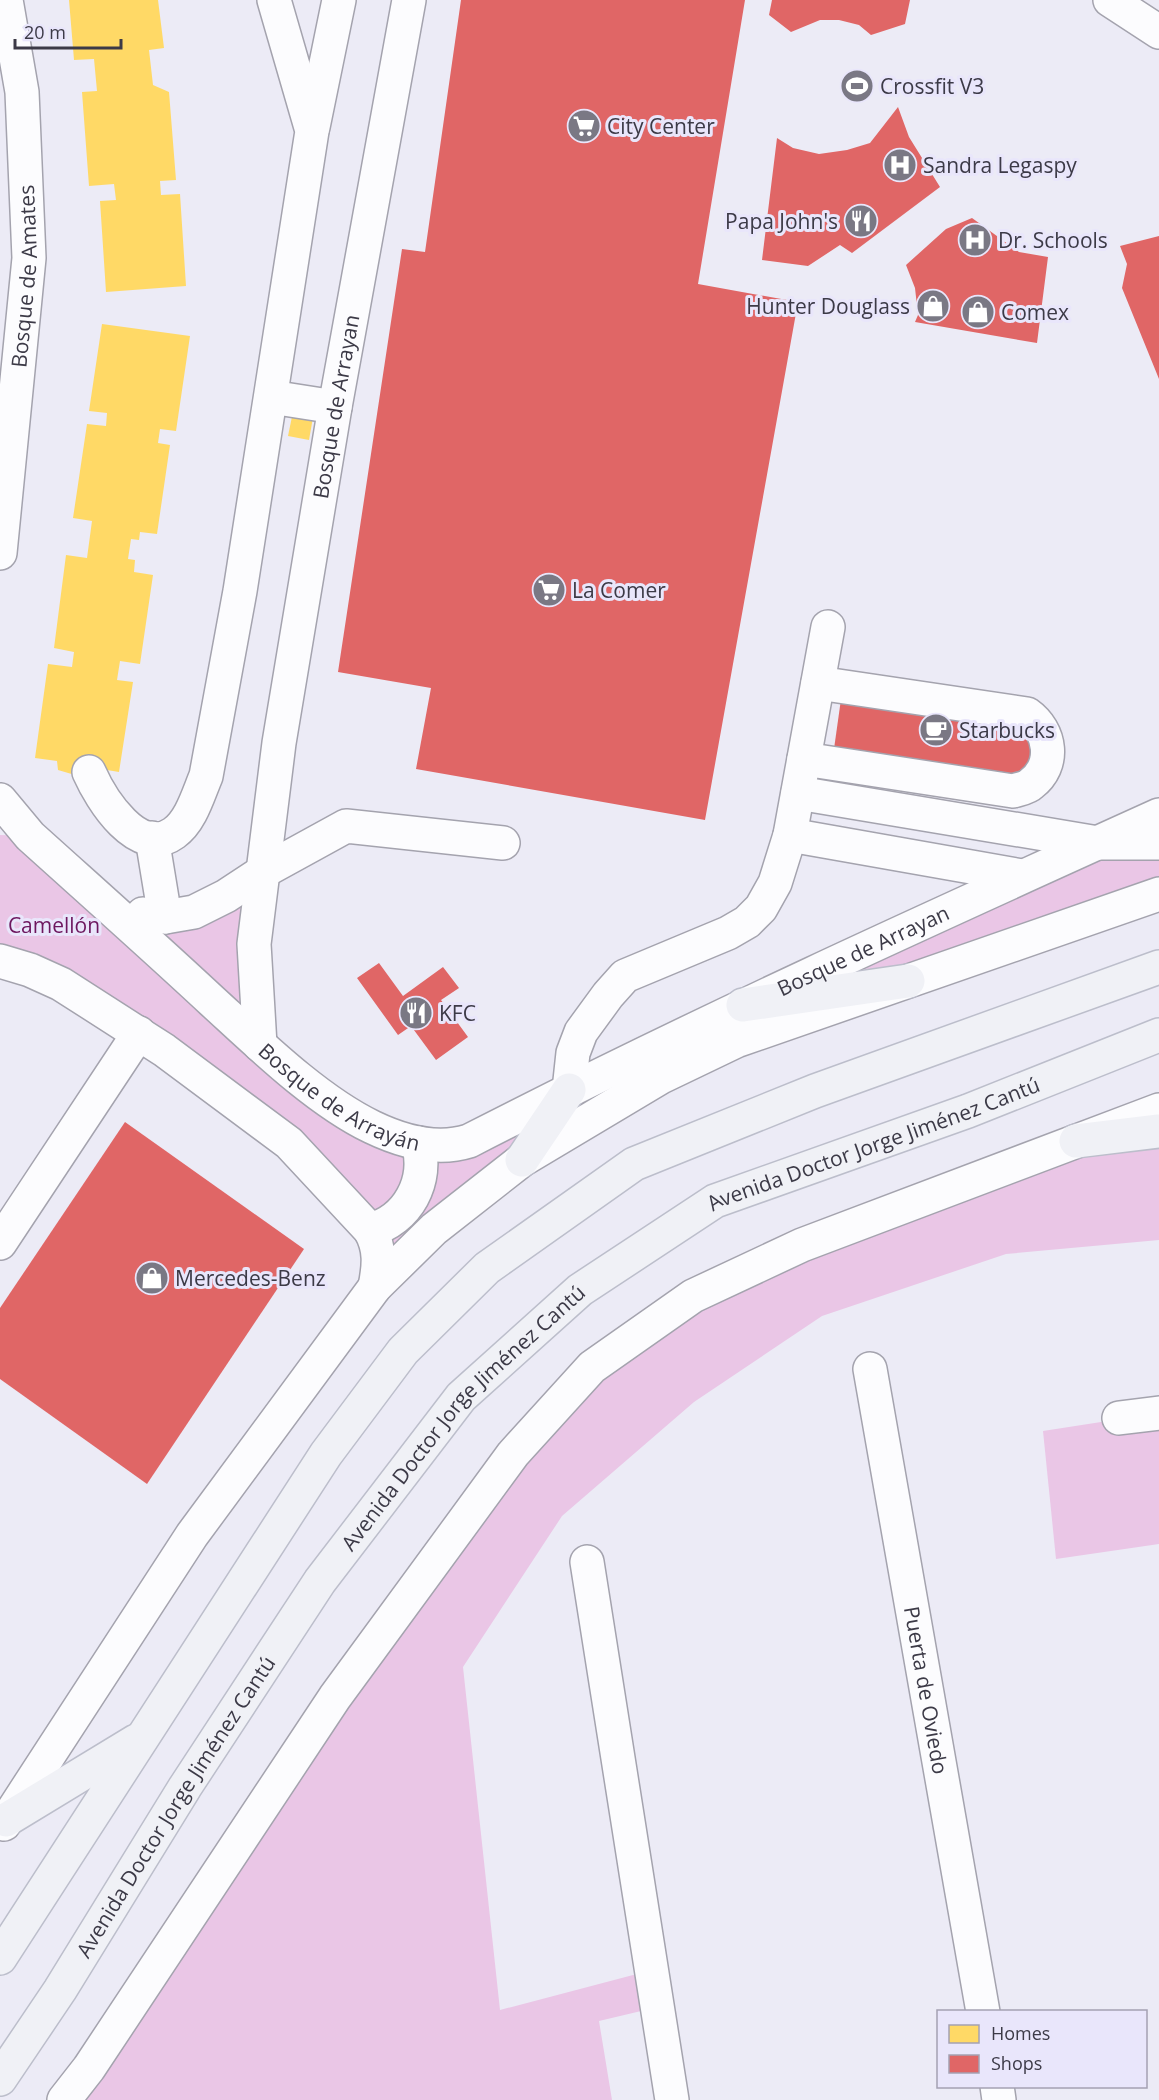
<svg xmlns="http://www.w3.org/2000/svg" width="1159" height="2100" viewBox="0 0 1159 2100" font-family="'Open Sans',sans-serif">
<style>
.green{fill:#eac6e6}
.homes{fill:#ffd966}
.shops{fill:#e06666}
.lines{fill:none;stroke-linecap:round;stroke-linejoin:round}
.minor-casing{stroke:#a4a3ae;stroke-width:36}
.major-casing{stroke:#bcbecb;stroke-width:36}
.minor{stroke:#fcfcfe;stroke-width:33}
.major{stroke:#f0f1f6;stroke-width:33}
.labels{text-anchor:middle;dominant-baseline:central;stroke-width:6;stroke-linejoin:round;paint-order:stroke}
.poi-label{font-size:21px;fill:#3c3a47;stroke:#e9e6fb;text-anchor:start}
.street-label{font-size:21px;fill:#3c3a47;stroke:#e9e6fb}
.park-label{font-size:21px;fill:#6d175f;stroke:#e9e6fb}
</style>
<rect width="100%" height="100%" fill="#ecebf6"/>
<!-- green -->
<g class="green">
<path d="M1159,815V894L736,1041L379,1263L289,1143L0,961V835L30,836L144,914L264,871L260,1045L433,1145Z"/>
<path d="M1159,1110V1240L1006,1254L822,1316L694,1402L562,1516L463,1667L500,2010L652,1970L658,2007L599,2021L612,2100H64L513,1454L693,1296Z"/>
<path d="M1159,1413V1544L1056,1559L1043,1431Z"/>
</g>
<!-- homes -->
<g class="homes">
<path d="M69,0H158L164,48L149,50L153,85L169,92L176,180L160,181L161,195L180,194L186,286L106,292L100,201L116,200L114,184L89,186L82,92L97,91L94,59L74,60Z"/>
<path d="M102,324L190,336L176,431L160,429L158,443L170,445L157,534L140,532L139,540L131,539L128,559L135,560L134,572L153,575L140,664L120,661L117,680L133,682L119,772L107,770L106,775H75L58,770L57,761L35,758L48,664L72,667L74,652L54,648L66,555L87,558L92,521L73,518L87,424L106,426L107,413L89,411Z"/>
<path d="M295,402L315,406L309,440L288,436Z"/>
</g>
<!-- shops -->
<g class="shops">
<path d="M461,0H745L698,284L798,302L705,820L416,769L431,688L338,672L402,249L425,252Z"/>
<path d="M772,0H910L905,24L871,35L859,25L839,20H820L791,32L769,15Z"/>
<path d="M898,107L909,137L940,187L852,253L840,245L808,266L762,260L777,138L793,148L819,154L847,150L870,143Z"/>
<path d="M972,218L1019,252L1048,257L1037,343L915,322L918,315L915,288L906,265L946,229Z"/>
<path d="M1159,236V379L1122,288L1127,264L1120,246Z"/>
<path d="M842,692L1023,719L1038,734L1027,773L1020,776L834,749Z"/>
<path d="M379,963L403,996L443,967L459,988L441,1000L468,1037L436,1060L411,1026L398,1035L357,978Z"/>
<path d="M125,1122L304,1249L147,1484L0,1379V1308Z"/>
</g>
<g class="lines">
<defs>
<g id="minor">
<path d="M1110,0L1159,32"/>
<path d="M313,127L339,0"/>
<path d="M271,397L335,407"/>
<path id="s1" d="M0,553L29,258L22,92L6,0"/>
<path d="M804,759L1013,791C1019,789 1027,788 1031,784C1056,765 1051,731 1027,714L818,683"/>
<path d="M89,772C101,799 138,859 174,833C191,821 198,795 206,776L240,591L312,131L274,0"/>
<path d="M798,793L1098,843H1159"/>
<path id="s2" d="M0,800L30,836C91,891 152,945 212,1001C258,1043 316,1100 372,1127C401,1141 437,1151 469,1141C695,1025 927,920 1159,815"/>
<path d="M790,835L1022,876"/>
<path d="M152,838L165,917"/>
<path d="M143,914L165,917L194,912L226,896L264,871L346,826L503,843"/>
<path d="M0,961L30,970L61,984L164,1050L289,1143L370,1230C381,1249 379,1266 375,1287"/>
<path id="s3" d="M260,1045L254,944L279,743L335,407L409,0"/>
<path d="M569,1090L573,1053L581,1032L608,995L625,976L728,933L747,922L761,908L775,883L790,835L828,627"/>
<path d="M370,1230C408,1220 429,1181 418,1143"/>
<path d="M0,1243L139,1033"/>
<path id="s4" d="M870,1369L983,2012"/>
<path d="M1119,1418L1159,1413"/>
<path d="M587,1562L672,2100"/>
<path d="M4,1824L192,1535L375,1287L434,1229L522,1160L661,1077L736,1041L1159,894"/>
<path d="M997,2086L999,2100"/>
<path d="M64,2100L89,2068L335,1697L513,1454L592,1367L693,1296L802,1245L1159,1110"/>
</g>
<g id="major">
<path d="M743,1005L908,981"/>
<path d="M1076,1141L1159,1131"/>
<path d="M522,1160L569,1090"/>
<path d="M6,1820L136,1741"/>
<path d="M0,1958L326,1454L403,1351L487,1268L634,1164L815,1091L1159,967"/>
<path id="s5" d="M0,2079L60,1990L185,1787L320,1581L461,1397L580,1290L715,1201L968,1111L1159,1035"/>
</g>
</defs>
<!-- minor casing -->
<use href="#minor" class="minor-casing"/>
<!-- major casing -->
<use href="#major" class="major-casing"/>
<!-- minor -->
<use href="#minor" class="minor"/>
<!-- major -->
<use href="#major" class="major"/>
</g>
<!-- icons -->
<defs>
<symbol id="stadium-disc" viewBox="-11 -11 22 22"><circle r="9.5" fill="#7a7884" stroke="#e9e6fb"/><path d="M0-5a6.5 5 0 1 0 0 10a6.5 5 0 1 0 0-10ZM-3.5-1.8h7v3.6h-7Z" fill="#fff"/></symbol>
<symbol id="supermarket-disc" viewBox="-11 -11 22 22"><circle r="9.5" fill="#7a7884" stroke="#e9e6fb"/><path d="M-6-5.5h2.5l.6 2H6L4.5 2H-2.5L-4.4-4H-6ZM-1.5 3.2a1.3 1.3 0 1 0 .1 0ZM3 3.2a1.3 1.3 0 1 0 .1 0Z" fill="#fff"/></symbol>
<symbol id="hospital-disc" viewBox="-11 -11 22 22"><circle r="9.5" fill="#7a7884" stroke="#e9e6fb"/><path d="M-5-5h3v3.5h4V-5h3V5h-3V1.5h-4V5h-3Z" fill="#fff"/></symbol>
<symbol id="restaurant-disc" viewBox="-11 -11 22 22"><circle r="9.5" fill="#7a7884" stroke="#e9e6fb"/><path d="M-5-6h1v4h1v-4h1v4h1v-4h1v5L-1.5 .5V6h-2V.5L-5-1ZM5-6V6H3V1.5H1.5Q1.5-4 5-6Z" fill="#fff"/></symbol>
<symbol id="shop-disc" viewBox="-11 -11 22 22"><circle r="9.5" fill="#7a7884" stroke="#e9e6fb"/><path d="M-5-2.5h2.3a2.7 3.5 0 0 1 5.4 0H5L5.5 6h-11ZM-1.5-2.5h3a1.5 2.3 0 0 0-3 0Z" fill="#fff"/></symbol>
<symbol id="cafe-disc" viewBox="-11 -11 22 22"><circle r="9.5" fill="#7a7884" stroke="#e9e6fb"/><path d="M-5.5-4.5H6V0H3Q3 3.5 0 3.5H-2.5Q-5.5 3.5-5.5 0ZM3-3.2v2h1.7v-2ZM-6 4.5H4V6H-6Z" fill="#fff"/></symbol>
</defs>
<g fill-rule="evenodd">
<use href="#stadium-disc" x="838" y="67" width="38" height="38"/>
<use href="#supermarket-disc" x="565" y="107" width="38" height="38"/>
<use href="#hospital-disc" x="881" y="146" width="38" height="38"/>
<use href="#restaurant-disc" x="842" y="202" width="38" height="38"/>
<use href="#hospital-disc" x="956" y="221" width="38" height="38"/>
<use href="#shop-disc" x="914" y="287" width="38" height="38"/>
<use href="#shop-disc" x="959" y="293" width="38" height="38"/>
<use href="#supermarket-disc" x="530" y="571" width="38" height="38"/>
<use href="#cafe-disc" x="917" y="711" width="38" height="38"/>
<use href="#restaurant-disc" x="397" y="994" width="38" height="38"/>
<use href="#shop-disc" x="133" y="1259" width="38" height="38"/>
</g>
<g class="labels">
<!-- poi labels -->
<g class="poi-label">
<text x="880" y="86">Crossfit V3</text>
<text x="607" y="126">City Center</text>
<text x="923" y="165">Sandra Legaspy</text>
<text x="838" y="221" text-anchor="end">Papa John's</text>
<text x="998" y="240">Dr. Schools</text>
<text x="910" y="306" text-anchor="end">Hunter Douglass</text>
<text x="1001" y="312">Comex</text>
<text x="572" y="590">La Comer</text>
<text x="959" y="730">Starbucks</text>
<text x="439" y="1013">KFC</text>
<text x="175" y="1278">Mercedes-Benz</text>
</g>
<!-- street labels -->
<g class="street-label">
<text stroke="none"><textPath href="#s1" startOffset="278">Bosque de Amates</textPath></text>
<text stroke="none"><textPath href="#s3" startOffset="645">Bosque de Arrayan</textPath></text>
<text stroke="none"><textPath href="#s2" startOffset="1035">Bosque de Arrayan</textPath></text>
<text stroke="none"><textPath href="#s2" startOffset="454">Bosque de Arrayán</textPath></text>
<text stroke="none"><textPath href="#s5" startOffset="1314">Avenida Doctor Jorge Jiménez Cantú</textPath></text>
<text stroke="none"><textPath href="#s5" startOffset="810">Avenida Doctor Jorge Jiménez Cantú</textPath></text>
<text stroke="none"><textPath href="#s4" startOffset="326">Puerta de Oviedo</textPath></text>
<text stroke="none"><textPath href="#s5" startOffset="324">Avenida Doctor Jorge Jiménez Cantú</textPath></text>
</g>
<!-- park labels -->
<g class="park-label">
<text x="54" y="925">Camellón</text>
</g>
</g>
<!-- legend -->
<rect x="937" y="2010" width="210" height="78" fill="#e9e6fb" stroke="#a4a1b3" stroke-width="1.5"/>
<rect x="949" y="2025" width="30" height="18" fill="#ffd966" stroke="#a4a1b3" stroke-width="1.5"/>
<text x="991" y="2040" font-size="18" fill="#3c3a47">Homes</text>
<rect x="949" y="2055" width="30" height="18" fill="#e06666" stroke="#a4a1b3" stroke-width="1.5"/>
<text x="991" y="2070" font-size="18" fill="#3c3a47">Shops</text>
<!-- scale -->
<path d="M15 39v9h106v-9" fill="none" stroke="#3c3a47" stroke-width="3"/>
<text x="24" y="39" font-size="18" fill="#3c3a47" stroke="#e9e6fb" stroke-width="4.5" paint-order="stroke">20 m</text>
</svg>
